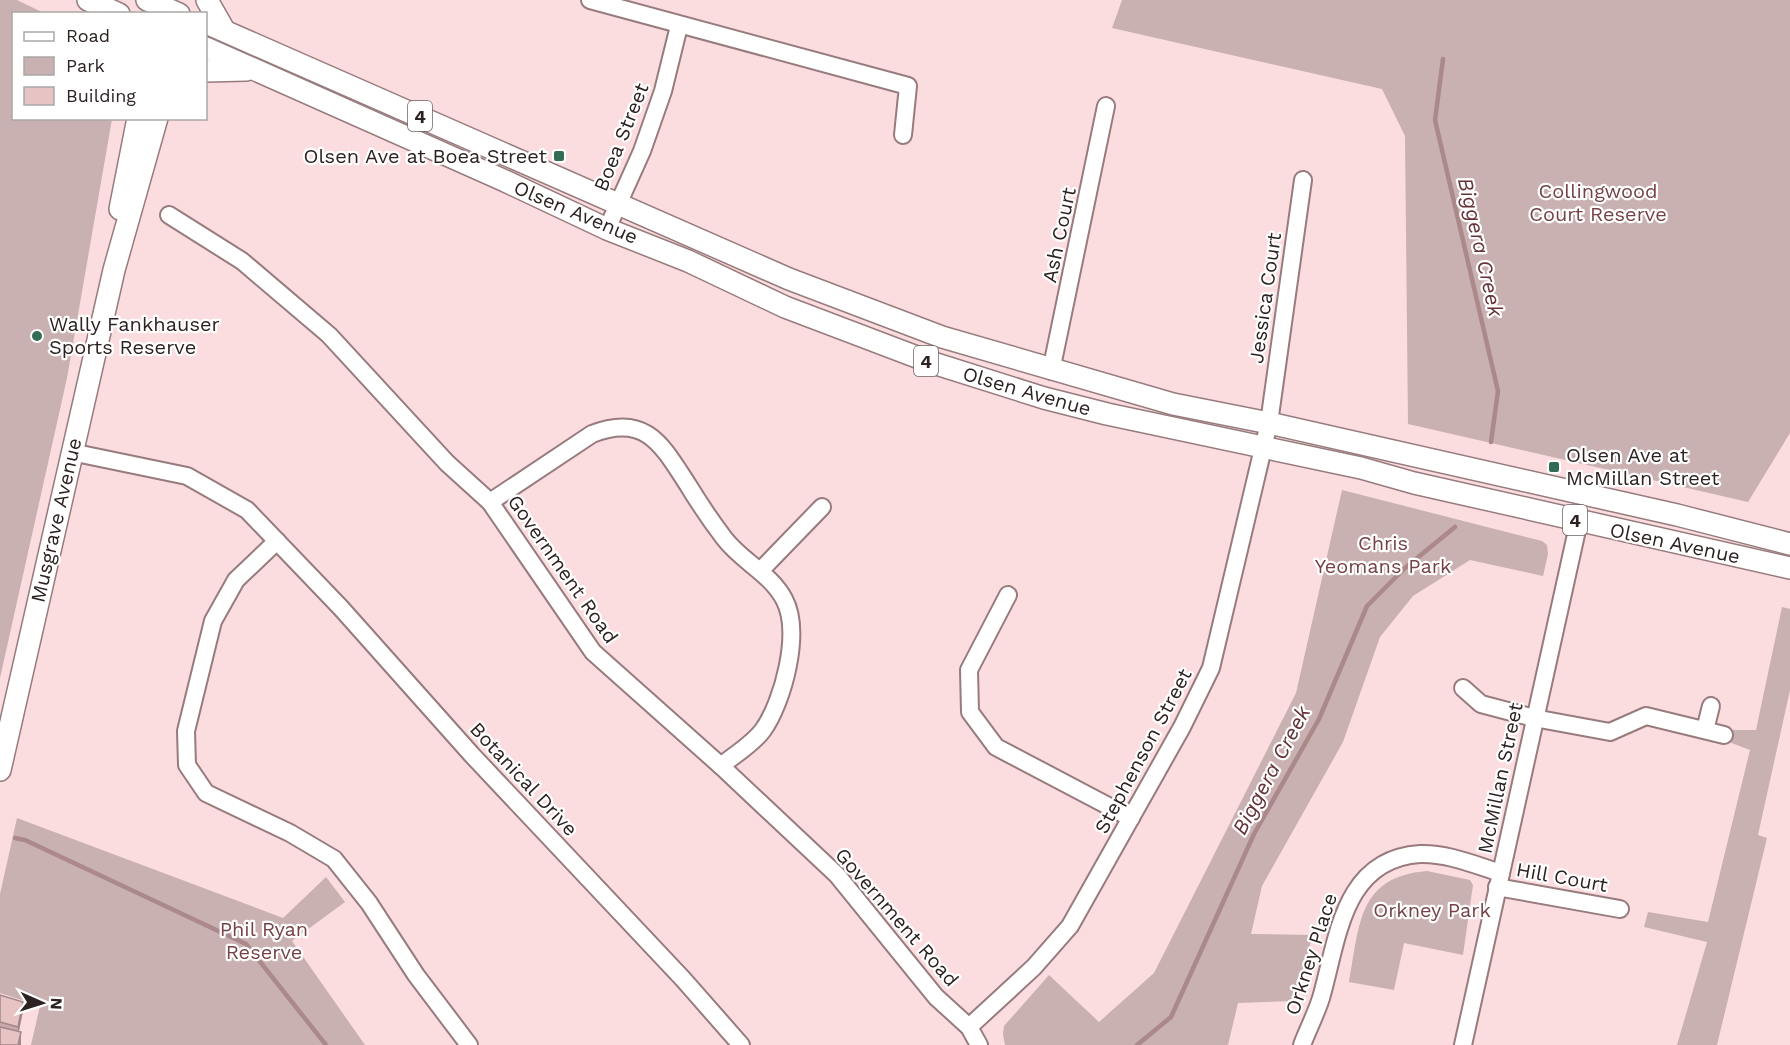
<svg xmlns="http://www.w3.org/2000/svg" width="1790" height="1045" viewBox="0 0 1790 1045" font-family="'Work Sans',sans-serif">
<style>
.green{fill:#c9b0b1}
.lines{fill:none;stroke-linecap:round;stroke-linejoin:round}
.stream{stroke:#ab8889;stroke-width:4.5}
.minor-casing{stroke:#977b7d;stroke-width:20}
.major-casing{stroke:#977b7d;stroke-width:24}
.minor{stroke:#fff;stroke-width:16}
.major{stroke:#fff;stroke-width:21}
.wall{fill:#c8a8a9}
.shaded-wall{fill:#a28889}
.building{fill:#e8c3c4;stroke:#a28889;stroke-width:1.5}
.poi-dot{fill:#326c54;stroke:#fff;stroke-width:2}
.labels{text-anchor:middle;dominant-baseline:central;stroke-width:4.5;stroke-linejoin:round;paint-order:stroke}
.shield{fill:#fff;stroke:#6c6464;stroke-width:1.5}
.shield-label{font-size:18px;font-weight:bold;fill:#2d2222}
.street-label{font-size:20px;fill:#2d2222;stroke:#fff}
.poi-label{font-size:20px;fill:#2d2222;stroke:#fff;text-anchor:start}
.park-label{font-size:20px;fill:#764246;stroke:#fff}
.water-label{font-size:21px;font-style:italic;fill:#653237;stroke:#fff}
</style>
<rect width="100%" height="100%" fill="#fcdddf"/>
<!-- green -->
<g class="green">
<path d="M0,0H17L44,13L14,14V118L112,119L67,378L0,678Z"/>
<path d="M1122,0H1790V433L1748,502L1408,424L1405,136L1382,89L1112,28Z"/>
<path d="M1342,490L1542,541L1547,545L1548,554L1543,576L1470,560L1413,596L1380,637L1343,742L1262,886L1251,934L1313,935L1294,1001L1238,1003L1228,1045H1005L1003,1034L1004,1026L1049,975L1099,1022L1154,973L1296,693Z"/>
<path d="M1782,607L1790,609V690L1758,835L1767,838L1717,1045H1677L1707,942L1644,927L1648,912L1708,922L1750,750L1729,742L1732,730H1756Z"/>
<path d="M17,818L283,918L326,877L345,902L292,941L365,1045H31L40,1006L0,993V894Z"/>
<path d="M1427,871L1470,880L1473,885L1463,955L1404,943L1394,990L1349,982C1360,925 1357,877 1427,871Z"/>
</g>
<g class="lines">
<!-- stream -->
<g class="stream">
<path d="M1443,59L1435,120L1498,391L1491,442"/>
<path d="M15,838L25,840L246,944L326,1045"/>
<path d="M1137,1045L1171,1017L1254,834L1319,719L1367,606L1405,568L1455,527"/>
</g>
<defs>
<g id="minor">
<path d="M590,0L908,86L903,135"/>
<path d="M169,215L242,261L329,335L447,463L490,502L593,652L721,766L837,875L936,997L969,1027L979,1045"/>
<path d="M607,229L642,151L663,91L679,26"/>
<path d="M1051,371L1106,106"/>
<path d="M71,452L187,476L247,510L341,608L472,755L683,979L741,1045"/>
<path d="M490,502L592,434C646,413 662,445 688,485C699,503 711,521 724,538C741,561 770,573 784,599C802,632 783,702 763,730C753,744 734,755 721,766"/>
<path d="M277,541L236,580L213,621L186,731L187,765L206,793L290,833L334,859L369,903L416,975L469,1045"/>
<path d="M761,570L822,507"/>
<path d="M1008,595L969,670L970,712L996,747L1131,818"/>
<path d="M1463,688L1481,704L1534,718L1610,732L1646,716L1724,735"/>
<path d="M1705,730L1711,706"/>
<path d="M1497,887L1620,909"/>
<path d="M969,1027L1034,967L1070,926L1182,727L1211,668L1269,423L1303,180"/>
<path d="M1302,1045C1308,1029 1316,1014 1321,998C1338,940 1342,859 1420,854C1447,853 1475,865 1501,873"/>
<path d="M1463,1045L1579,521"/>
</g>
<g id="major">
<path d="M88,0L119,14"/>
<path d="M147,0L179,14"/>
<path d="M207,0L224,30"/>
<path d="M206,23L789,279L942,337L1173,404L1269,423L1677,515L1790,544"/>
<path d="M206,48L503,180L607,229L688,261L785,307L930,362L1044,398L1107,414L1361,468L1414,483L1790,568"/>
<path d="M206,71L246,70"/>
<path d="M120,209L138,118"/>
<path d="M0,770L114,270L157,118"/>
</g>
</defs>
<!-- minor casing -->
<use href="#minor" class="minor-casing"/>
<!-- major casing -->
<use href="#major" class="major-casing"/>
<!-- minor -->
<use href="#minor" class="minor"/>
<!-- major -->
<use href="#major" class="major"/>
</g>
<!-- wall -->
<path class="wall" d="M0,995L23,1011L19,1032L0,1045Z"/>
<!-- shaded-wall -->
<g class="shaded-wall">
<path d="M23,1002V1011L18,1035V1027Z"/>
<path d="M21,1032V1045H18Z"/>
</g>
<!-- building -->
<g class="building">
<path d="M0,995L23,1002L18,1027L0,1022Z"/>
<path d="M0,1027L21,1032L18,1045H0Z"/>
</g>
<!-- markers -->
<g class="poi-dot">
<rect x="553" y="150" width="12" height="12" rx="3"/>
<circle cx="37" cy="336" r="6"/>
<rect x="1548" y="461" width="12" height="12" rx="3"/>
</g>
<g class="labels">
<!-- shield labels -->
<g class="shield">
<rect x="408" y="101" width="24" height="30" rx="4.5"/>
<rect x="914" y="346" width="24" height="30" rx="4.5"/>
<rect x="1563" y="505" width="24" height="30" rx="4.5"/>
</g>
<g class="shield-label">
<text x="420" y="116">4</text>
<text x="926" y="361">4</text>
<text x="1575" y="520">4</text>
</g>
<!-- street labels -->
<g class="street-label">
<text transform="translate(621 137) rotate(-68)">Boea Street</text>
<text transform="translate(576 212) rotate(23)">Olsen Avenue</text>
<text transform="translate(1059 235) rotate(-78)">Ash Court</text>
<text transform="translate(1265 298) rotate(-82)">Jessica Court</text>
<text transform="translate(1027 391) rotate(16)">Olsen Avenue</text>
<text transform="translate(56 520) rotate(-77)">Musgrave Avenue</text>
<text transform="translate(1675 543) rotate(12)">Olsen Avenue</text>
<text transform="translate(563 569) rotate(55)">Government Road</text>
<text transform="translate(1143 751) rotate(-62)">Stephenson Street</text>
<text transform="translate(1500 778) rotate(-78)">McMillan Street</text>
<text transform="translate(524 779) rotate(47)">Botanical Drive</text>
<text transform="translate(1562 877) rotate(10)">Hill Court</text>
<text transform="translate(897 917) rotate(49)">Government Road</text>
<text transform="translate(1311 954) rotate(-72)">Orkney Place</text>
</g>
<!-- poi labels -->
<g class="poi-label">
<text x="547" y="156" text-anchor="end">Olsen Ave at Boea Street</text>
<text x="49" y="324">Wally Fankhauser<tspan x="49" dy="23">Sports Reserve</tspan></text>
<text x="1566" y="455">Olsen Ave at<tspan x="1566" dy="23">McMillan Street</tspan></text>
</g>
<!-- park labels -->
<g class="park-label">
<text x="1598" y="191">Collingwood<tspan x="1598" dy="23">Court Reserve</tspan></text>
<text x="1383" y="543">Chris<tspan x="1383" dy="23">Yeomans Park</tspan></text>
<text x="1432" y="910">Orkney Park</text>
<text x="264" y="929">Phil Ryan<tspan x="264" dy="23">Reserve</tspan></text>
</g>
<!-- water labels -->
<g class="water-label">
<text transform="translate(1481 247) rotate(77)">Biggera Creek</text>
<text transform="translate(1271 770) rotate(-62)">Biggera Creek</text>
</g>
</g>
<!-- legend -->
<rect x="12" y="12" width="195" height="108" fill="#ffffff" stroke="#aba7a7" stroke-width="1.5"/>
<rect x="24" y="32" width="30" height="9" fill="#ffffff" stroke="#aba7a7" stroke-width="1.5"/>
<text x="66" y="42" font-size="18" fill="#2d2222">Road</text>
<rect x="24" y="57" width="30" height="18" fill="#c9b0b1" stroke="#aba7a7" stroke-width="1.5"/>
<text x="66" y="72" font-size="18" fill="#2d2222">Park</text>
<rect x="24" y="87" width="30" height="18" fill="#e8c3c4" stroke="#aba7a7" stroke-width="1.5"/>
<text x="66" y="102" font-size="18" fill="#2d2222">Building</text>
<!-- north arrow -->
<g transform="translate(42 1003) rotate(93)" stroke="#ffffff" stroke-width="4.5" paint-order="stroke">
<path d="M0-4.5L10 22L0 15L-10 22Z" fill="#2d2222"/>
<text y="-9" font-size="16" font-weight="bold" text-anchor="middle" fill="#2d2222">N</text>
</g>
</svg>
